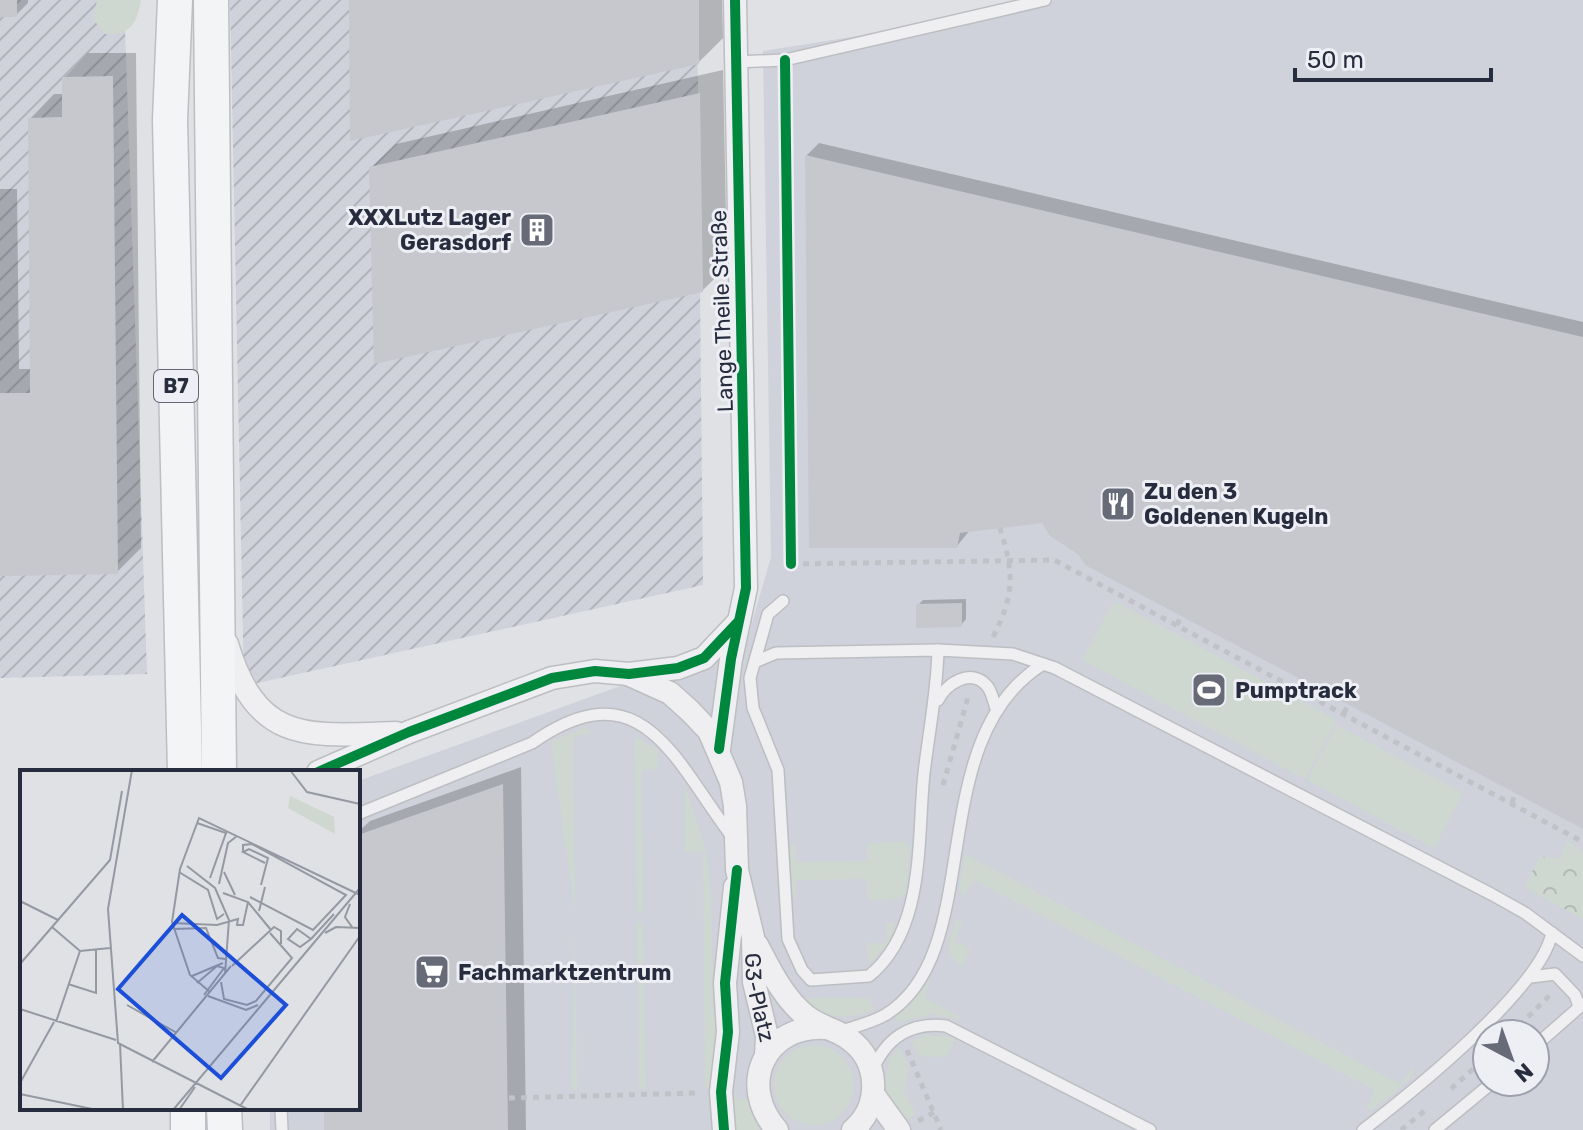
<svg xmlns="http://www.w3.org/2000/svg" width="1583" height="1130" viewBox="0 0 1583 1130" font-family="Rubik,sans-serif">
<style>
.built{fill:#cfd2da;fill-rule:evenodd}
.industrial{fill:url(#industrial-furrows)}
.grass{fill:#ced8d0}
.forest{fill:url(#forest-crowns)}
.shadow{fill:#0003}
.building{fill:#c7c8cd}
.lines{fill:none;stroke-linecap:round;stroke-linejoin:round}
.lane-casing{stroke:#bcbec2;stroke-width:14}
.street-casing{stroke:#bcbec2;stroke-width:25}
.primary-casing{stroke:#bcbec3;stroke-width:37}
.path{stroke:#c1c2c8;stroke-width:5;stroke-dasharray:6 6;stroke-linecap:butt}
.lane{stroke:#efeff1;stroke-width:11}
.street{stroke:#efeff1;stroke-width:22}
.primary{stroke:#f3f4f5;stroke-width:34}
.cycleway-casing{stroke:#edeff5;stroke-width:15}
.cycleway{stroke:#00873e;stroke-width:10}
.labels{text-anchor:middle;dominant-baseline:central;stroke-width:6;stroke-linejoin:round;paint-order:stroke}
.shield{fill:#edeff5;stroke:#626675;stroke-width:2}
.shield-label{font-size:20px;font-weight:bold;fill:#272c3e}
.poi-label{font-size:22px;font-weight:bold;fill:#272c3e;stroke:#edeff5;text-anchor:start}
.street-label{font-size:22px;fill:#272c3e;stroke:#edeff5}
.inset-road{fill:none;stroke:#9599a2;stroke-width:2}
.view{fill:#1d4ed8;fill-opacity:0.15;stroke:#1d4ed8;stroke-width:4}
.inset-edge{fill:none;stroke:#272c3e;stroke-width:4}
</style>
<defs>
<pattern id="industrial-furrows" width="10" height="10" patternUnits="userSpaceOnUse" patternTransform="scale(2)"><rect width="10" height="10" fill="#cfd2da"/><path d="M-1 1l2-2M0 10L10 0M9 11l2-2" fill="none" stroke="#b2b4bc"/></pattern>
<pattern id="forest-crowns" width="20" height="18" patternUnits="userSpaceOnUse" patternTransform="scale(2)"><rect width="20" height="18" fill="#ced8d0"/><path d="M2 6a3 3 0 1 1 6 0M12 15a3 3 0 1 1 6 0" fill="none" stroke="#b1bab4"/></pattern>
</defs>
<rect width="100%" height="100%" fill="#dfe1e5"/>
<!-- built -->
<path class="built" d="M1034,0H1583V1130H270V1108H358V781L747,640L771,557L763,51L965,19ZM1487,1034H1535V1082H1487Z"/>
<!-- industrial -->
<g class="industrial">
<path d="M0,0H124L147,674L0,678Z"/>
<path d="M230,0H697L703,585L244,686Z"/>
</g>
<!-- grass -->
<g class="grass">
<path d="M97,0H141C137,23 130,36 105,34L93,19Z"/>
<path d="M1114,601L1337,720L1305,779L1082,660Z"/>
<path d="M1337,725L1463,793L1434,848L1307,780Z"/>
<path d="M587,727L591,734L573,736L575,911L551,742Z"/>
<path d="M635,736L658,750V769L642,770L643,911H637Z"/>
<path d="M685,784L706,851L711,896L713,1009L721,1034L713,1087L705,1088L703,851L685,852Z"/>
<path d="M906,842L910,848L906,893L901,899L867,900L866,879L796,880V900L792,897L790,847L795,843L797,862L867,861V843Z"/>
<path d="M965,854L1400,1084L1412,1068L1414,1076L1371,1110L1366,1107L1375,1090L974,880L964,896L959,889Z"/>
<path d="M956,919L963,922L954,941L971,949L962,966C941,955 951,937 956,919Z"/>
<path d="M637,922H643L645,1089H639Z"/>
<path d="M575,923L577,1090H572Z"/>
<path d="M886,923H896L888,944L868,964L867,943H887Z"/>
<path d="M931,978L925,998L961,1017L959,1020L932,1014L899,1022L895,1017L914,1001Z"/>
<path d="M806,998H868L875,1009C849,1021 825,1019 803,1001Z"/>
<path d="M928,1035L956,1038L946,1057L920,1056L911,1041Z"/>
<circle cx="814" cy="1085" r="40"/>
<path d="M899,1047L909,1066L904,1091L916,1114L905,1121L884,1087L890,1059Z"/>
<path d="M729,1099H748L759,1130H732Z"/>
</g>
<!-- forest -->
<path class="forest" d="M1568,841L1583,852V919L1524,887L1540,857L1559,858Z"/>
<!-- shadow -->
<g class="shadow">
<path d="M0,0H28V3L16,15L0,17Z"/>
<path d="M351,0H722L723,38L698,63Z"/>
<path d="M88,53H136L141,548L117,572L0,574V189H17L19,369H32L30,119L54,94H64V78Z"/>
<path d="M723,70L727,266L702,291L371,168L396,144Z"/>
<path d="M819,143L1583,322V826L1080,552L1044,521L970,530L957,546H811L807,155Z"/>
<path d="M966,599V619L961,625L918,605L923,600Z"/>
<path d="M521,767L526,1130H327V1108H358V832L370,821Z"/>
</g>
<!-- building -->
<g class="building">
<rect x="0" y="0" width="17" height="17"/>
<path d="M349,0H699V64L350,141Z"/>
<path d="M113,76L118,574L0,576V393H30L28,118L62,117V77Z"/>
<path d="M700,93L703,292L374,364L369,167Z"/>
<path d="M805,155L1583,337V829L1085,565L1078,554L1050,536L1042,523L960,533L957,548H809Z"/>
<path d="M962,603V627L916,628V604Z"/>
<path d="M503,784L508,1130H324V1108H358V835Z"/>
</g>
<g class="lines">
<defs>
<g id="lane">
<path d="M735,62L785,60L1045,0"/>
<path d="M783,601L768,614L750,678L753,708L778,770L788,939L802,970L811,980L869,976C926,930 917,839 924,773C929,731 937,692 938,650"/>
<path d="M757,661L776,653L938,650L1013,654L1055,668L1491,894L1525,913L1583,956"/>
<path d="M938,700C946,684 971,667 987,686C992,691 994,704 997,711"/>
<path d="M358,814L532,743C644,664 676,765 734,839"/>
<path d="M1531,977L1555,974L1575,995L1579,1006"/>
<path d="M839,1032C853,1027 871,1023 885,1015C989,952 920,741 1043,664"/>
<path d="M1535,1046L1583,1004"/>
<path d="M872,1072C885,1039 910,1021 946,1026L1150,1130"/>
<path d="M281,1108L282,1130"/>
<path d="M1363,1130C1411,1093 1540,990 1552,933"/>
<path d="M1435,1130L1493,1082"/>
</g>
<g id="street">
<path d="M227,644C257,744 306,736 396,733"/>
<path id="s1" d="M630,675L670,693L690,711L709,731L731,782L735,806L737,870L753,937L754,982L767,1036L766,1055"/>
<path d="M719,749L731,659L746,588L735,0"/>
<path d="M318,772L409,732L552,678L595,671L629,674L678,668L704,658L739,621"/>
<path d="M757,945C770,970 784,999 806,1016C819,1027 836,1029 849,1039C880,1061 881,1106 853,1130"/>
<path d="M873,1094L899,1130"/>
<path d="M724,1130L721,1092L728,1032L725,983L735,887"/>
<path d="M777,1130C737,1085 765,1024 826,1028"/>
</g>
<g id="primary">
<path d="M175,0L170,120L185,772"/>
<path d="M211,0L219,772"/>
<path d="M188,1108V1130"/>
<path d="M224,1108L225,1130"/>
</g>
</defs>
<!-- lane casing -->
<use href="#lane" class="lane-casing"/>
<!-- street casing -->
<use href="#street" class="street-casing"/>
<!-- primary casing -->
<use href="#primary" class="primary-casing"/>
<!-- path -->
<g class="path">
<path d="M791,564L1054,560L1583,842"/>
<path d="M1177,625L1182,614"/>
<path d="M993,637C1015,594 1014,573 1000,528"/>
<path d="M1344,713L1349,703"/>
<path d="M943,785L969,694"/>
<path d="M1512,803L1515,793"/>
<path d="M1511,1034L1550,995"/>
<path d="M907,1050L941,1130"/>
<path d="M1451,1089L1487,1056"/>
<path d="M509,1098L699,1093"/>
<path d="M918,1121L935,1112"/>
<path d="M1401,1130L1428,1108"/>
</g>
<!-- lane -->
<use href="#lane" class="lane"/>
<!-- street -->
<use href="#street" class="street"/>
<!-- primary -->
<use href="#primary" class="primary"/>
<defs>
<g id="cycleway">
<path d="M785,60L791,564"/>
<path d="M719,749L731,659L746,588L735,0"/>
<path d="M318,772L409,732L552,678L595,671L629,674L678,668L704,658L737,623"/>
<path d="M724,1130L721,1092L728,1032L725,983L737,870"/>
</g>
</defs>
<!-- cycleway casing -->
<use href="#cycleway" class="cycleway-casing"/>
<!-- cycleway -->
<use href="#cycleway" class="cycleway"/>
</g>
<!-- icons -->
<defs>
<symbol id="building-square" viewBox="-11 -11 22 22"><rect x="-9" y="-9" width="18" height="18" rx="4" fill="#676b78" stroke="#edeff5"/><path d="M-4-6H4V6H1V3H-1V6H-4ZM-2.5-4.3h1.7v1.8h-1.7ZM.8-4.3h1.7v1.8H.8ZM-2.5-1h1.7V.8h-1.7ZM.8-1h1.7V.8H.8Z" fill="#fff"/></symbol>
<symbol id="restaurant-square" viewBox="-11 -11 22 22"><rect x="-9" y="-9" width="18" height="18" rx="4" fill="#676b78" stroke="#edeff5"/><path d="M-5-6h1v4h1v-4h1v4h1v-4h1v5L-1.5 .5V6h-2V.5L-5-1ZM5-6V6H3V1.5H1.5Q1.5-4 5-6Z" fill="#fff"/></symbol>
<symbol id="stadium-square" viewBox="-11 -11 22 22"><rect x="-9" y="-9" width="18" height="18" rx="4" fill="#676b78" stroke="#edeff5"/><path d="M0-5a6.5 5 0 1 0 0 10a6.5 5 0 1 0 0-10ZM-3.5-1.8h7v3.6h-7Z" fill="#fff"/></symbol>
<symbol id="supermarket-square" viewBox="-11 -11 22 22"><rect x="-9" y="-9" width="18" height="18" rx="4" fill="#676b78" stroke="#edeff5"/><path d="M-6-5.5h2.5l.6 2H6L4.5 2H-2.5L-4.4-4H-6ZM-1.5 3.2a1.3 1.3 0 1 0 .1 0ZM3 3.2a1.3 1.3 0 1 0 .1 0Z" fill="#fff"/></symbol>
</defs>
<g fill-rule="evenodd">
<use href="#building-square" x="517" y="210" width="40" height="40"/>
<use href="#restaurant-square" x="1098" y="484" width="40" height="40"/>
<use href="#stadium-square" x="1189" y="670" width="40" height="40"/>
<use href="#supermarket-square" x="412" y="952" width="40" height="40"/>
</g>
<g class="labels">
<!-- shield labels -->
<rect class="shield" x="154" y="370" width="44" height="32" rx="6"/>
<g class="shield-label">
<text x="176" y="386">B7</text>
</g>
<!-- poi labels -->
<g class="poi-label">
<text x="511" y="217" text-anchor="end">XXXLutz Lager<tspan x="511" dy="25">Gerasdorf</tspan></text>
<text x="1144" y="491">Zu den 3<tspan x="1144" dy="25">Goldenen Kugeln</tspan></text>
<text x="1235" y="690">Pumptrack</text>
<text x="458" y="972">Fachmarktzentrum</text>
</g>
<!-- street labels -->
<g class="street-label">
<text transform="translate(722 311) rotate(-92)">Lange Theile Straße</text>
<text stroke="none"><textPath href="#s1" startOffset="372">G3-Platz</textPath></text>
</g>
</g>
<!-- overview -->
<g transform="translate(20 770)">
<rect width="340" height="340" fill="#dfe1e5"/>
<path d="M270,26L314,47L315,64L268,38Z" fill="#ced8d0"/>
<path class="inset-road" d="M112,0L88,139L98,273L229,340M270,0L287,22L340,34M177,53L206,63L190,108M223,82V75L232,74L326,125L293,160L230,127M167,96L195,118L209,150L205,204M159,102L188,120L197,149L204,144M204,102L215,125M199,114L208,73L217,66M241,115L248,88L229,79L223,82L245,93M203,123L228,132L251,160M0,131L38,150M330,134L325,147L332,157M239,141L245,117M153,153L197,155L218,149L217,155H223L228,132M32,157L60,181M153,159L186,158L198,188L205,189M277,159L291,169L280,177L268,169ZM305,163L316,157L340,158M291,169L314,144M60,181L90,178M0,194L90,90L102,21M212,196L254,157L261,161V174M172,206L203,193M201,212L204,229L227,235L236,231L272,188L250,163M177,213L197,196L204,198L184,225M48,214L76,223V179M190,222L170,205L152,152L160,99L179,48L340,125M188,226L226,240L238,235M107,235L157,263M0,239L96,270M36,252L60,181M100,274L103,340M132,292L211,196M0,313L34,252M0,324L77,340M220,336L340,166M153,340L340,118M159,340L175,317"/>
<path class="view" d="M162,145L266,235L201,308L98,219Z"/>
<rect width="340" height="340" class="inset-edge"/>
</g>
<!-- north arrow -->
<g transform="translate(1511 1058) rotate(139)"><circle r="38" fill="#edeff5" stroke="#9ea1ac" stroke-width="2"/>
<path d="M0-6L14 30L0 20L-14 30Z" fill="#676b78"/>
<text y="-12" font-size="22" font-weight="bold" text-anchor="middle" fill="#272c3e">N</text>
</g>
<!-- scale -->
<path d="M1295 68v12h196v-12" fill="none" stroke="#272c3e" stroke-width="4"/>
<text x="1307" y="68" font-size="24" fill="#272c3e" stroke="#edeff5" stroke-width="6" paint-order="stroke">50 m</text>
</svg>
